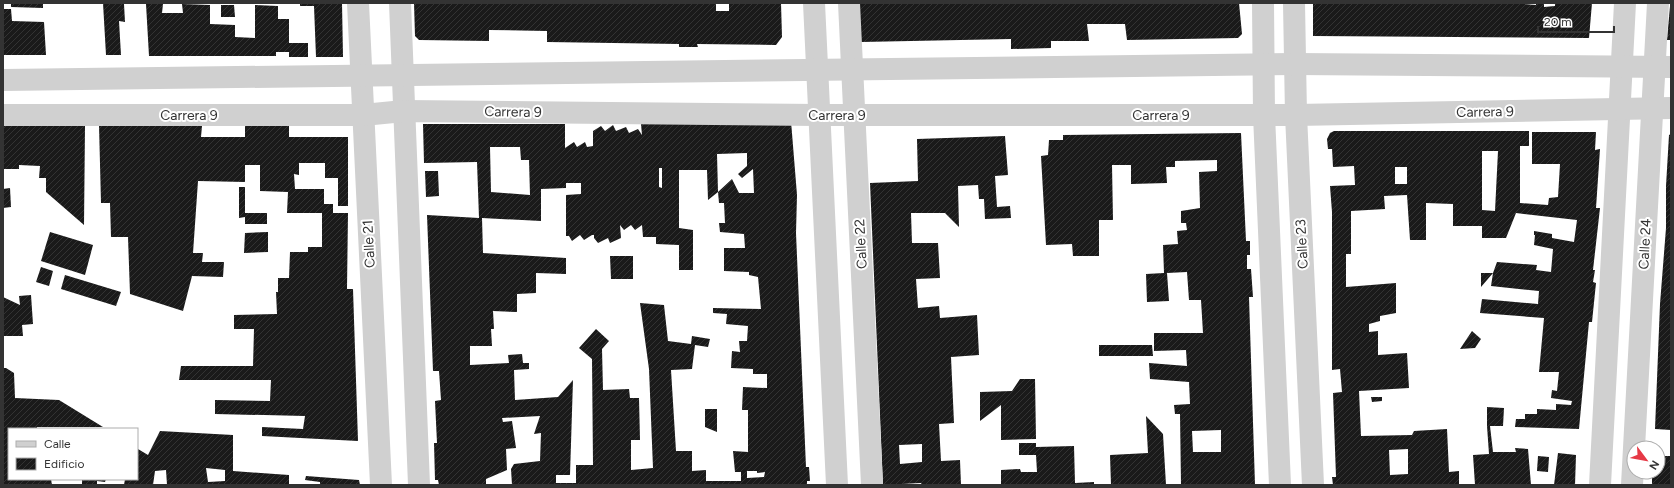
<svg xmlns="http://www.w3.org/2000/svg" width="1674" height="488" viewBox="0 0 1674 488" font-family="Figtree,sans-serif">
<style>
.building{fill:url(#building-hatch);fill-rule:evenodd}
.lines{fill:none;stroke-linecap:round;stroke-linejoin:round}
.minor{stroke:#d0d0d0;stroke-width:22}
.tertiary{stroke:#d0d0d0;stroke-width:22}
.labels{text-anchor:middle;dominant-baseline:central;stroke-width:4;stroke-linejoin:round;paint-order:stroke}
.street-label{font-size:14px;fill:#333;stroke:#fff}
</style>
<defs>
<pattern id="building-hatch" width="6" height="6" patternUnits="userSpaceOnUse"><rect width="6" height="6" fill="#1a1a1a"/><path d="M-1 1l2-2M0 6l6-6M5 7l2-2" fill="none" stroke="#333"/></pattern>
</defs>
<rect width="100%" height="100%" fill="#fff"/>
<!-- building -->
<g class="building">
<path d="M11,3H43V8L11,7Z"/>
<path d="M103,3L124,4L125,22L119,21L121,55H106Z"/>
<path d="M300,3H342L343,57H316L314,6H300Z"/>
<path d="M414,3H716V11H729V3H781L782,37L776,45L697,44L698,47H679V44L547,42V31L489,30V41L419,40L415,36Z"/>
<path d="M858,3H1239L1242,34L1238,38L1127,40L1125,24H1087L1089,41H1051V48L1011,49V39L861,42Z"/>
<path d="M1313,3H1514L1536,5V3H1544V7L1555,6V3H1592L1589,38L1313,36Z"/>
<path d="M146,4H163L162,13H183L182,4L210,5V24L235,25V37L255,38V5L278,6V19H289V43H308V57H289V52H276V56H149Z"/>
<path d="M221,5H234L235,17H221Z"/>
<path d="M1670,6H1671V40H1667Z"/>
<path d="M3,9H11L12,21L44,22L46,55H3Z"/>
<path d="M791,121L797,195L796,233L806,467H809L810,481H807V485H512L511,469L514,464L540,461L541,433L534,434L540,416L502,418L503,422L512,421L516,448L506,449L507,470L486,479V485H439L438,480H435L434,443H437L435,401L441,400L439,371H433L427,215L479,218L477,162L424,163L423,124H565V148L574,142L577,147L585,142L587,147L593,146V131L601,126L605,131L613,125L616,131L626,127L629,133L638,129L642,135L641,124ZM490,147H520L521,160H529L530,195L491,192ZM747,153V166L738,174L742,178L753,169L754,193H739L732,179L718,192L719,203H724L725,223H719L720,232L744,234L745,248H724V271L749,272V275L758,277L761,309L713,308V313L727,314L726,324L748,326L747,341H739L740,352L732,351L731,368L753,369V374H767V388L743,387L742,410H748V452L733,451L735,472H741V481H706V470L692,471V451H676L671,370L692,369L695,345L708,347L710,339L692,336L691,344L668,341L664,305L640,303L649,369L653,468L631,470V440H640L639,398H630L629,389L603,390L602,349L609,341L596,329L579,348L592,359L593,465H576V483H556V475H570L573,380L558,397L515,400L514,370L529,369V363H523L522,354L508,355L509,363L470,365V346H492L491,329H494L493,311L517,312V294L536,293V273L566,274V258L483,253L482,218L541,221V189L566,188V183H581V194L566,195V236H569L572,241L580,235L584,240L592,235H594V238L598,243L608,238L610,243L621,238L620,225L624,230L631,225L635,230L642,225L643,237H656V244L679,245V270H693V230L679,228V170H707L708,200L718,192L717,154ZM659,168H662V188L659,187ZM747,471H757V473L765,472L764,477L747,478Z"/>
<path d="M99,125L202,126L201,137H245V126H289V137H348V206H338V178H325V163H299V175L294,174L295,189H324V204H333V213H348L347,289H353L358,441L262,436V427L303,429L305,416L215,414V400L270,401L271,380H179L181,366H253L254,329H234V315L277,314L276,292H278V278H289L290,252H308V247H322V213H287L288,192L260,191V165H245V182L198,181L193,253H203L202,262H224L223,277L192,276L183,311L130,294L128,237H111L110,203H101Z"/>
<path d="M3,126H85L84,225L46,192V178H39L40,166L19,165V169H3Z"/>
<path d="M1334,131H1529V146H1520V203L1548,205L1549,198L1558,197L1560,164H1532V132H1596L1595,150L1600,149L1596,208H1600L1593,270H1595L1593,282L1596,283L1592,322H1589L1579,429L1515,427L1516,419H1525V414H1537V409L1556,410V404L1571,405L1572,401L1551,398L1552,390L1557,391L1559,372H1539L1544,318L1480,313L1482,299L1538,304L1539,291L1491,286L1493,273L1481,287V273H1493L1497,262L1537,265L1536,270L1551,272L1553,249L1534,245L1535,235H1534V231L1552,234V238L1574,242L1577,220L1516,213L1506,238H1482V226H1453V204L1426,203V240H1410L1407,195L1384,196L1385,209L1351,211V254H1346V287L1396,283V313L1380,316V321L1369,324V332L1378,331V355L1407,353L1409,388L1359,391L1361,436L1412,435L1414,431L1447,429L1449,472L1459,471V485H1333L1332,477H1336L1333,393L1342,392L1340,369L1332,370V212L1330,186L1355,185L1354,166L1333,167L1332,149H1328L1327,139L1330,133ZM1482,151H1498L1495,211L1482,210ZM1395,167H1407V184H1395ZM1408,449V474L1390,475L1389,450Z"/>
<path d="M1241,133L1246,241H1250V255H1247V269H1251L1253,297H1249L1255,485H1181L1180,414H1175L1174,405L1190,404L1189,382L1150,379L1149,363L1187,366L1186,350L1154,351V333H1203L1201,300H1189L1187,272L1167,273L1169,301L1147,302L1146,274L1164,273L1163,245L1178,244L1177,231L1187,230L1186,223H1181V211L1200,208L1199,172L1217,171V160L1175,161V167H1166L1167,183L1131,184V165H1112L1113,220H1099V256H1073L1072,244L1046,245L1041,156L1048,155L1049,140H1063V135ZM1221,430V452H1193L1192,431Z"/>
<path d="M1671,134V430L1655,429L1660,304L1666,228V186L1669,135Z"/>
<path d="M1005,136L1008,175L995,176L997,207L1010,206L1011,218L985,219L984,199H979L978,185L958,186L959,227L945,213H911L912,243H938L940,278L916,279L918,308L939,306L940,318L977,315L979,355L951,357L954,423L939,424L941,461L960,460L961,485H922L921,483L883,485L870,183L918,181L917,139ZM922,444V462L900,464L899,445Z"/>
<path d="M425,171H438L439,196L426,197Z"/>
<path d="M239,187H245V213H267V224H245V217L239,218Z"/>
<path d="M10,188L11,207L3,208V189Z"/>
<path d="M50,232L93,245L85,275L41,261Z"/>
<path d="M268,232V252L244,253L245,233Z"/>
<path d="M610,256H633V279H611Z"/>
<path d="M41,267L53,271L49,286L36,282Z"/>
<path d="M65,275L121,292L116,306L61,289Z"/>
<path d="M31,295L33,324L22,325L23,336H3V297L20,305L19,296Z"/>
<path d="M1472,331L1481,339L1475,348L1460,349Z"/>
<path d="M1099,345H1152L1153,356H1099Z"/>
<path d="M3,368H6L14,373L15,398L59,400L103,427H37V429H9V479H51L52,485H3Z"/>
<path d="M1020,379H1035L1036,439L1001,440V405L980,421V392L1012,391Z"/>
<path d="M1371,397H1382V401L1372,402Z"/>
<path d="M1487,407L1504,408L1503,426H1490L1493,452H1516L1515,448L1528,449L1531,485H1475L1473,455L1489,454L1487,426Z"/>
<path d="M705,409H717V432L705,427Z"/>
<path d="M1146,416L1163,434L1166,485H1111L1110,455L1148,453Z"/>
<path d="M160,431L233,435V471L289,475V485H167L166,470L155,471L153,485H124L125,479H137L138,449L148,455ZM206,468L225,470V481L208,482Z"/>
<path d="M1019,443H1036V447L1074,446L1075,483L1094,482V485H1001V470L1020,469L1021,472H1037L1036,455H1019Z"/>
<path d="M1558,453L1576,455L1575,485H1554Z"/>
<path d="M1538,456L1549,457L1548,472L1537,471Z"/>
<path d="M1658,456H1671V485H1652V472H1658Z"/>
<path d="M306,476L359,480L360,485H320V482L305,480Z"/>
<path d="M82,479H106L105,482L97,481V485H82Z"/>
</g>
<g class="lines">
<!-- minor -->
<g class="minor">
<path d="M358,3L381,485"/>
<path d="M400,3L419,485"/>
<path d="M814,3L837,485"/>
<path d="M849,3L872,485"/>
<path d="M1263,3L1264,115L1280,485"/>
<path d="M1294,3L1296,115L1313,485"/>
<path d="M1600,485L1625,3"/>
<path d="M1632,485L1658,3"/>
</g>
<!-- tertiary -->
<g class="tertiary">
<path d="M3,80L1295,64L1671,67"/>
<path d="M3,115H363L404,111L819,115H1296L1671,108"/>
</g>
</g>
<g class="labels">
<!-- street labels -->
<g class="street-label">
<text transform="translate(513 112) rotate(1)">Carrera 9</text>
<text transform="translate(1485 112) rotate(-1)">Carrera 9</text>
<text x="189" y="115">Carrera 9</text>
<text x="837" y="115">Carrera 9</text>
<text x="1161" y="115">Carrera 9</text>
<text transform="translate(369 244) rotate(-93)">Calle 21</text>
<text transform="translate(861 244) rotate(-93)">Calle 22</text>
<text transform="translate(1302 244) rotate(-93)">Calle 23</text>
<text transform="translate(1645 244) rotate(-87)">Calle 24</text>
</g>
</g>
<!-- border -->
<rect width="1674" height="488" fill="none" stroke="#333333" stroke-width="8"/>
<!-- legend -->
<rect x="8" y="428" width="130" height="52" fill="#ffffff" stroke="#adadad"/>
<rect x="16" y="441" width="20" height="6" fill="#d0d0d0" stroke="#adadad"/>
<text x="44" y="448" font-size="12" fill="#333333">Calle</text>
<rect x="16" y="458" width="20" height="12" fill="url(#building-hatch)" stroke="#adadad"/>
<text x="44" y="468" font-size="12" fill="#333333">Edificio</text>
<!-- north arrow -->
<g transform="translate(1646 460) rotate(122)"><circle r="19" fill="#ffffff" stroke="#adadad"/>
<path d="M0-3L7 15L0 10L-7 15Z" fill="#e63946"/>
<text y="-6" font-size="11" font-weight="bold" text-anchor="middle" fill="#333333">N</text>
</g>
<!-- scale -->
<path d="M1538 26v6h76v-6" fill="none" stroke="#333333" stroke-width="2"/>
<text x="1544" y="26" font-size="12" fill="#333333" stroke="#ffffff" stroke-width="3" paint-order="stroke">20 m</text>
</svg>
